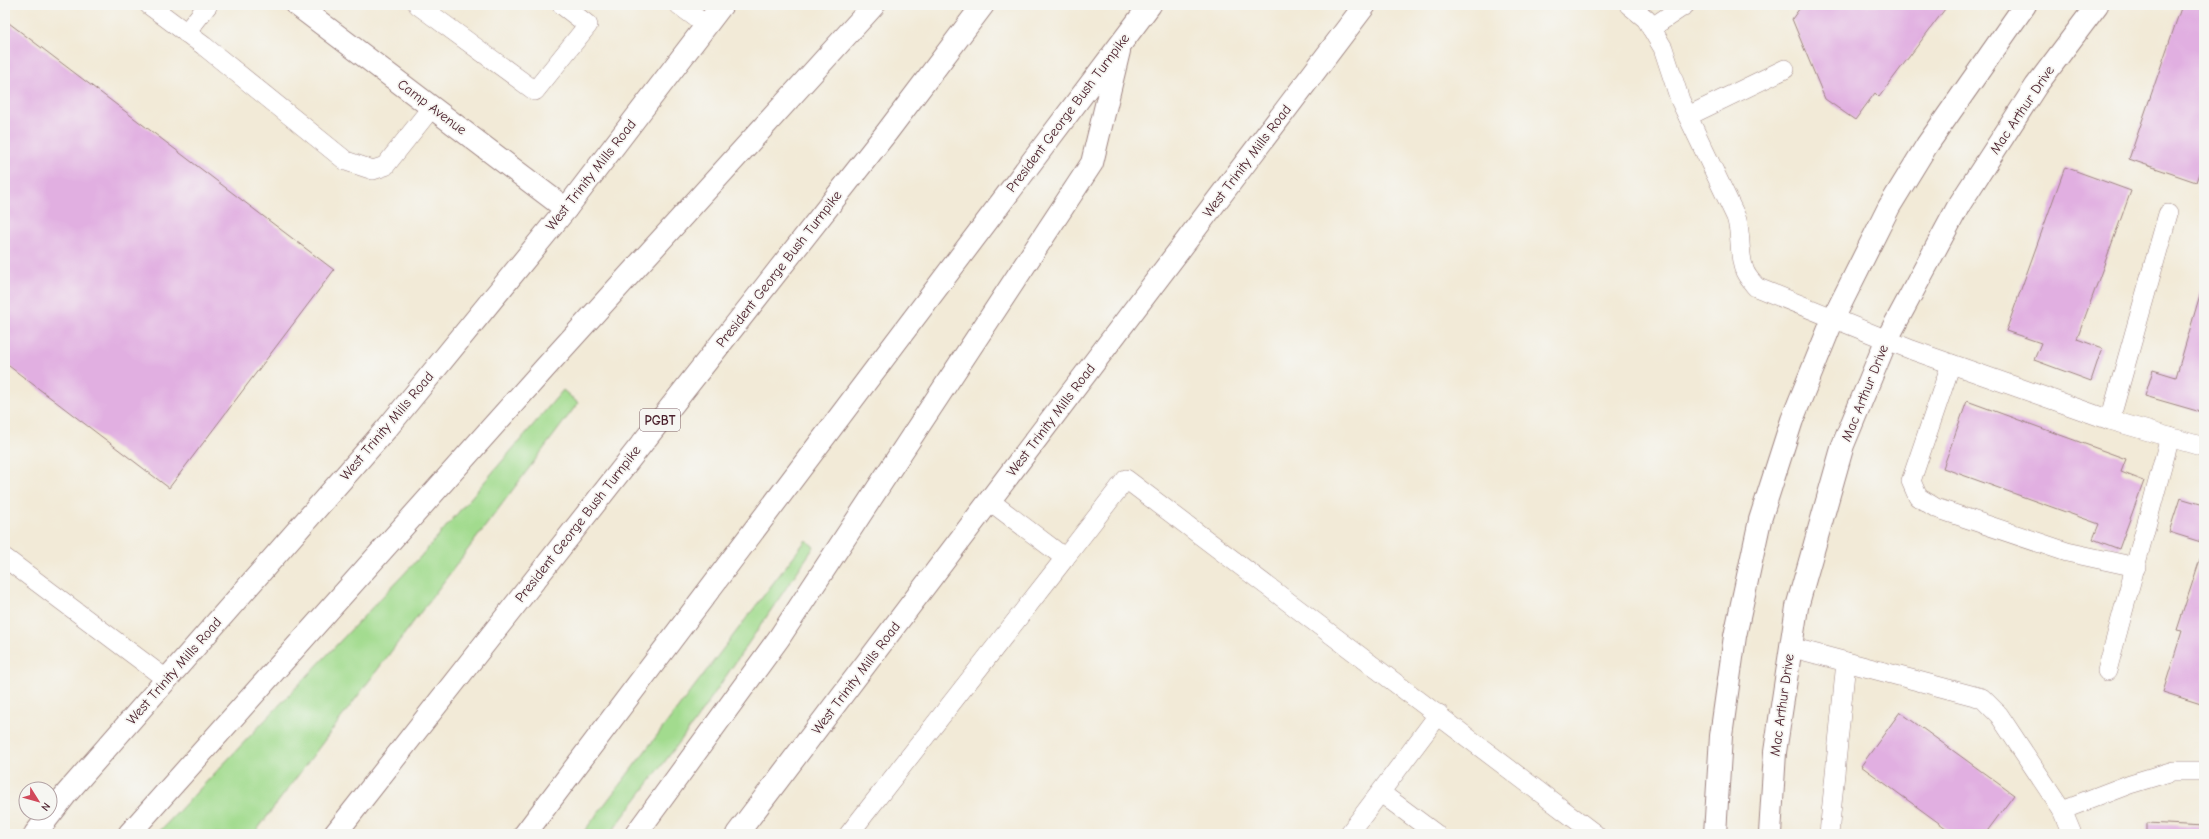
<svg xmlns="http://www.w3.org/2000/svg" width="2209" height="839" viewBox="0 0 2209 839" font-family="'Comic Neue',sans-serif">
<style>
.green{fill:#a2db8e;stroke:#767d5c}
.building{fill:#e1afe1}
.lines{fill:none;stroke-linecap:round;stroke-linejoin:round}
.service-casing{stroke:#9e8481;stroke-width:20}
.minor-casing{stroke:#9e8481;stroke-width:24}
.tertiary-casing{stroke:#9e8481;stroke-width:24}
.secondary-casing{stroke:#9e8481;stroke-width:24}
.motorway-casing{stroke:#9e8481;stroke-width:24}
.service{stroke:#fff;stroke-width:19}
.minor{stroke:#fff;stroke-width:22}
.tertiary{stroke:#fff;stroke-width:22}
.secondary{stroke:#fff;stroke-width:22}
.motorway{stroke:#fff;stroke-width:22}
.labels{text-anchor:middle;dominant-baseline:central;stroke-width:3.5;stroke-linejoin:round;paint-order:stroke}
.shield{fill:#f6f6f2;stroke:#7e6067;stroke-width:1}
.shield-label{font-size:13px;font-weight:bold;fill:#4a1f2b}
.street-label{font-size:14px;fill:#4a1f2b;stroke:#f6f6f2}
</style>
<rect width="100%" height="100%" fill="#f6f6f2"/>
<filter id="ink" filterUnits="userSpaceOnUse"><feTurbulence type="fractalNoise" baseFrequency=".025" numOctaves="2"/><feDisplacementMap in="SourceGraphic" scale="8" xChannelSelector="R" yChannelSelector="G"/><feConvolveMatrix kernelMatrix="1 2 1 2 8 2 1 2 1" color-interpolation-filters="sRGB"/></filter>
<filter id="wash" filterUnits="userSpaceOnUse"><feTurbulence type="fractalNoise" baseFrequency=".012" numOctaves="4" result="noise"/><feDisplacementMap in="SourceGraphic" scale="16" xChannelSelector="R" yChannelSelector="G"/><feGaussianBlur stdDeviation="0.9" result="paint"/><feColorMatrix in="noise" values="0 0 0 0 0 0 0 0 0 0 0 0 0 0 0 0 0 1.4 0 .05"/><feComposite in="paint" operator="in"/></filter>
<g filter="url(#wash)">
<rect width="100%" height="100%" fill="#f2ead7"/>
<!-- green -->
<g class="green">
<path d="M563,390L578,403L254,834H157L421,556Z"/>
<path d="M806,540L814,547L694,723L610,834H582Z"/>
</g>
<g id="blocks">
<!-- building -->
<g class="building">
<path d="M1802,5H1948L1879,97L1875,93L1855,120L1825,99L1792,19Z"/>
<path d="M2182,5H2204V159L2196,182L2129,159Z"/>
<path d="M5,20L334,270L169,488L5,363Z"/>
<path d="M2065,167L2131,191L2077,339L2102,348L2091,381L2034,360L2041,343L2006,331Z"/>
<path d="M2204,281V413L2145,396L2153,370L2176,377Z"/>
<path d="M1967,401L2126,459L2121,472L2144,481L2119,549L2093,539L2099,524L1943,468Z"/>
<path d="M2180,498L2204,505V543L2169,532Z"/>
<path d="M2204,547V705L2163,692L2182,631L2177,630Z"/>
<path d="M1900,712L2014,795L1985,834H1954L1861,766Z"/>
<path d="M2147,823L2204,826V834H2147Z"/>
</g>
</g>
</g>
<g filter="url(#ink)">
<use href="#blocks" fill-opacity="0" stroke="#9e8481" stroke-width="1"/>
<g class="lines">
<defs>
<g id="service">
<path d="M149,5L204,46L346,161L373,170L385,166L432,107"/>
<path d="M418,5L535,91L588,25L562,5"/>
<path d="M679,5L706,25"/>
<path d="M1629,5L1646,19L1663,48L1680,100L1736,217C1742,234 1738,252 1744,269C1746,276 1752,282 1756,287L1912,350L2110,420L2204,447"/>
<path d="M1651,28L1685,5"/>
<path d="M186,33L208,5"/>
<path d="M1688,116L1785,69"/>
<path d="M1951,364L1911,481L1918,497L1936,508L2067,552L2136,567"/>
<path d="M2110,420L2168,214"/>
<path d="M990,501L1065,558L1126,479L1595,834"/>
<path d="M5,558L166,679"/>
<path d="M1790,647L1982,698L1999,715L2062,810L2072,834"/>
<path d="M2107,671L2170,437"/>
<path d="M1381,793L1436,834"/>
<path d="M2062,810L2130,784L2173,771H2204"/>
<path d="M849,834L1065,558"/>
<path d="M1349,834L1439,714"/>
<path d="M1829,834L1846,662"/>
</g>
<path id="minor" d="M297,5L566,209"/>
<g id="tertiary">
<path d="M1715,834L1721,736L1735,636L1760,520L1792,420L1833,319L1889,207L1927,145L2025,5"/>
<path d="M1770,834L1775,752L1797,607L1843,445L1886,341L1959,205L2036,86L2097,5"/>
</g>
<g id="secondary">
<path d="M35,834L67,793L388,427L566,209L722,5"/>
<path d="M737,834L1365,5"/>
</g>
<g id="motorway">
<path d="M129,834L544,369L874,5"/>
<path d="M335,834L887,132L983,5"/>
<path d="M525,834L1150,5"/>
<path d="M636,834L779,638L1092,163L1119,51"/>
</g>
</defs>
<!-- service casing -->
<use href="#service" class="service-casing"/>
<!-- minor casing -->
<use href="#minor" class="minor-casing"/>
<!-- tertiary casing -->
<use href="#tertiary" class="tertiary-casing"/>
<!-- secondary casing -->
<use href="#secondary" class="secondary-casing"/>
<!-- motorway casing -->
<use href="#motorway" class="motorway-casing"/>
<!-- service -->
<use href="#service" class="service"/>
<!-- minor -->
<use href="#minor" class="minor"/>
<!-- tertiary -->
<use href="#tertiary" class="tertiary"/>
<!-- secondary -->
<use href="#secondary" class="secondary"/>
<!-- motorway -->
<use href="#motorway" class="motorway"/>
</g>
</g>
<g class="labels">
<!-- shield labels -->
<rect class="shield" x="640" y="409" width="40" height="22" rx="3"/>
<g class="shield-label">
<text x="660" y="420">PGBT</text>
</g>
<!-- street labels -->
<g class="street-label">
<text transform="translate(432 107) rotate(37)">Camp Avenue</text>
<text transform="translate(2022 110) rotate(-56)">Mac Arthur Drive</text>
<text transform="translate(1068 113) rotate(-53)">President George Bush Turnpike</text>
<text transform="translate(1247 161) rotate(-53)">West Trinity Mills Road</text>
<text transform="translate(591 175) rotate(-52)">West Trinity Mills Road</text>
<text transform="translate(779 269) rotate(-52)">President George Bush Turnpike</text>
<text transform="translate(1865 393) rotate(-68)">Mac Arthur Drive</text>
<text transform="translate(1051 420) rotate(-53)">West Trinity Mills Road</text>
<text transform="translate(387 426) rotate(-50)">West Trinity Mills Road</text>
<text transform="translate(578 524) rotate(-52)">President George Bush Turnpike</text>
<text transform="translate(174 671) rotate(-49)">West Trinity Mills Road</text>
<text transform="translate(856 678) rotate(-53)">West Trinity Mills Road</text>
<text transform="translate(1782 705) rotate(-82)">Mac Arthur Drive</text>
</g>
</g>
<!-- margin -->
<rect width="2209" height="839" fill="none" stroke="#f6f6f2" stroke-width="20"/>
<!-- north arrow -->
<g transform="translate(38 801) rotate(127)"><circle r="19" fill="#f6f6f2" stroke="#b1a0a2"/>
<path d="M0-3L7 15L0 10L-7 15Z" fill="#d1495b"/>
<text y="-6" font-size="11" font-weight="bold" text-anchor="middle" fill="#4a1f2b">N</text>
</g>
</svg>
